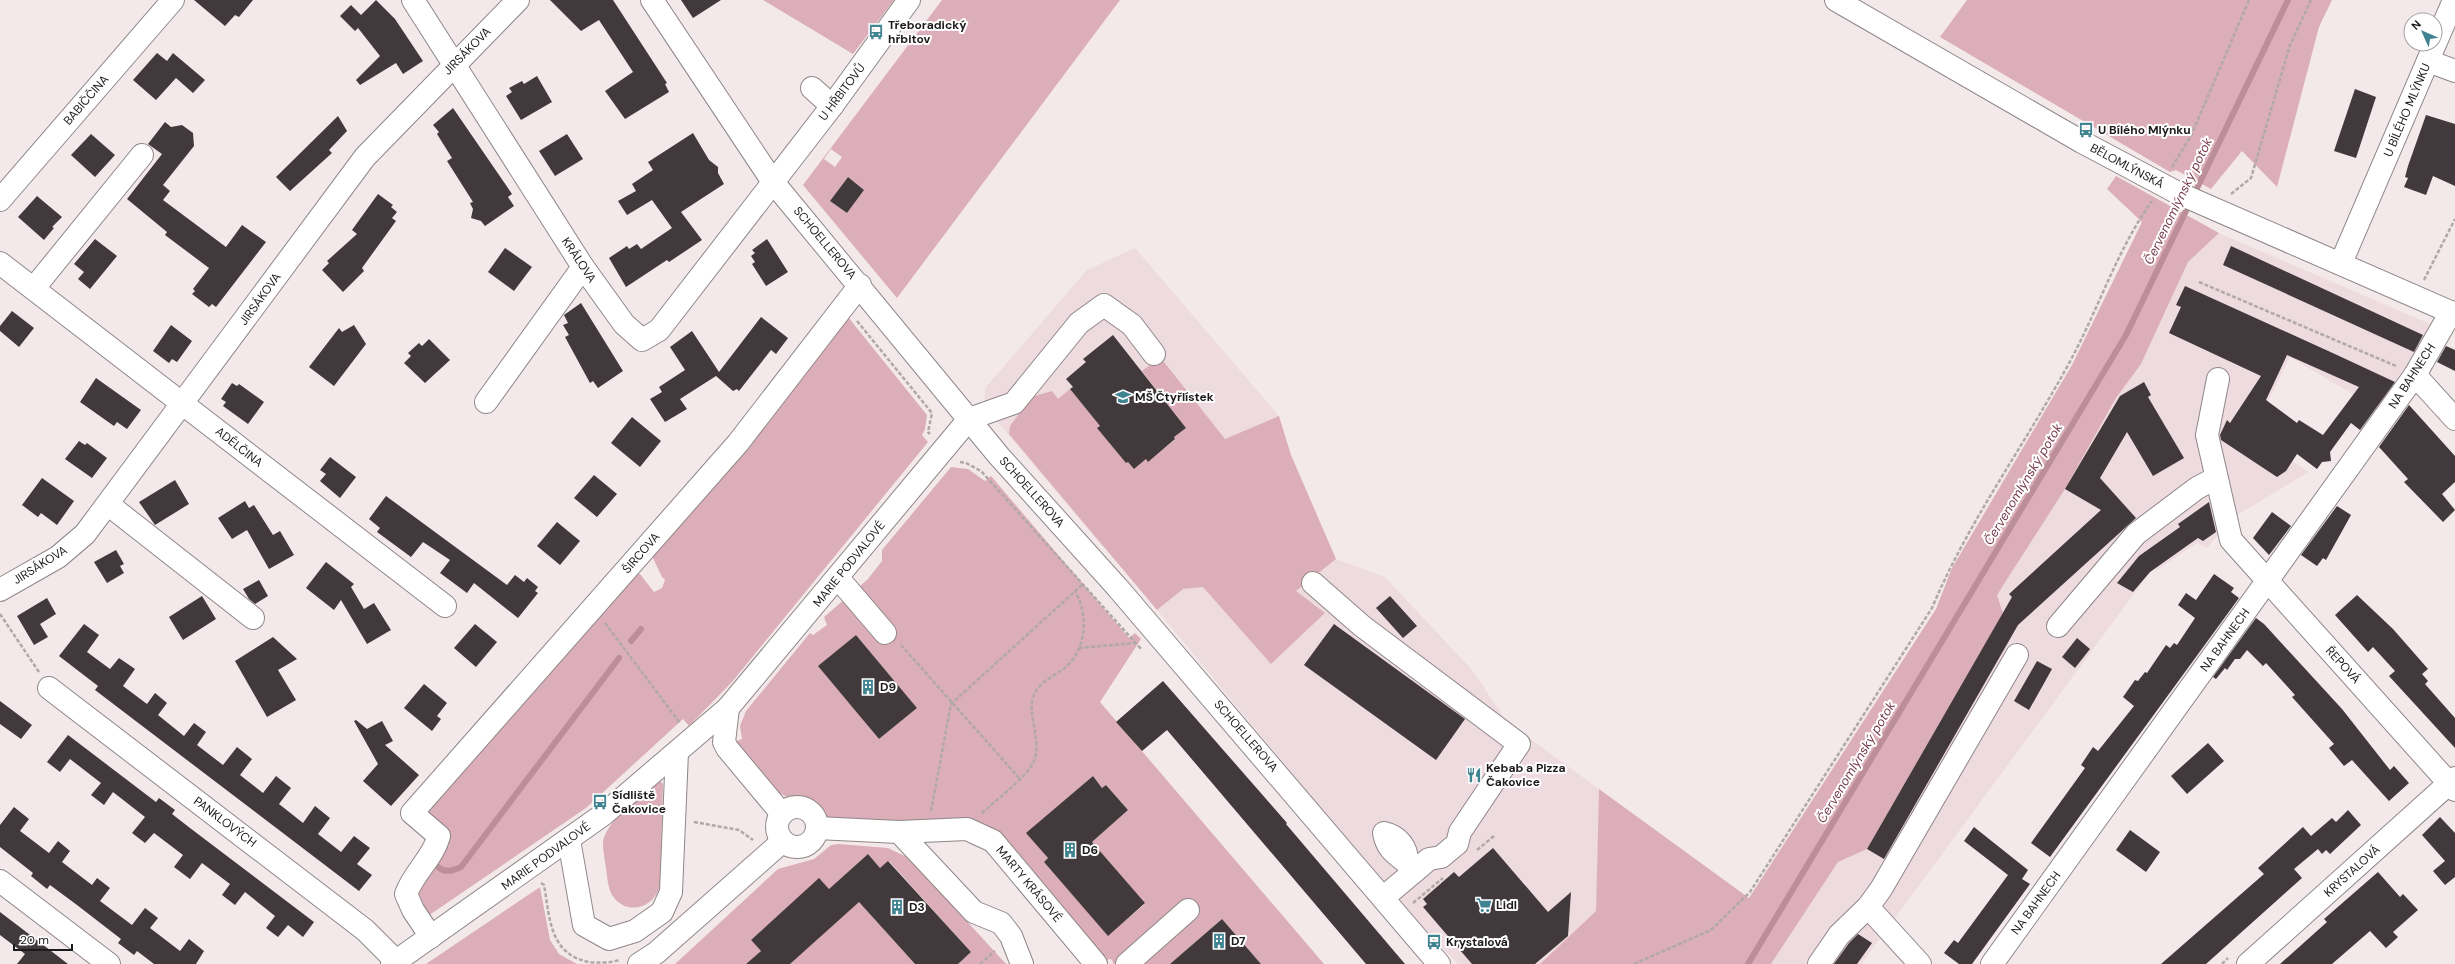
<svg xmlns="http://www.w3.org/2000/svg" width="2455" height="964" viewBox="0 0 2455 964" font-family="'DM Sans',sans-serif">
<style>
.built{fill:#eedbdf}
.green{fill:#dcaeb9;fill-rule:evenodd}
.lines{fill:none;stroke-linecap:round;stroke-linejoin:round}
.stream{stroke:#bb8e99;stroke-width:6}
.building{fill:#41393b;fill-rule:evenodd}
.minor-casing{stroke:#8f8688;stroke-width:24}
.path{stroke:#b0a8a9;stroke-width:2.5;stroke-dasharray:4 2;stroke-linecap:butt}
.minor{stroke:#fff;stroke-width:22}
.labels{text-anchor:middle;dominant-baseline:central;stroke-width:4;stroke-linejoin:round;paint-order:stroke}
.poi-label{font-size:12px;font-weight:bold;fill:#1d1a1b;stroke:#fff;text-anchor:start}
.street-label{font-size:12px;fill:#1d1a1b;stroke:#fff}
.water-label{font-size:13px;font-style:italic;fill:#773c4d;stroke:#fff}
</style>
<rect width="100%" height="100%" fill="#f3e9eb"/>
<!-- built -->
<g class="built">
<path d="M2219,233L2437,327L2378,409L2290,357L2253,432L2308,472L2234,517L2207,548L2197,543L2157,570L2155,569L2150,572L1861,964H1771L1838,862L1867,849L2003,613L1997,595L2065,489L2116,398L2141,364L2188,262Z"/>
<path d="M1135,248L1279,416L1225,439L1103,547L984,406L985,388L1087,270Z"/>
<path d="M1336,559L1385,577L1473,671L1506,721L1599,789L1596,911L1540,964H1458L1401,905L1157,610L1183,589L1203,586L1271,664L1325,613L1295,591Z"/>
</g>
<!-- green -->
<g class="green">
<path d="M763,0H894L853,54Z"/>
<path d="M942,0H1120L897,298L803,185ZM831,149L842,157L835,167L824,159ZM848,177L864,190L847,213L830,201Z"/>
<path d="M1967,0H2332L2319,27L2277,187L2242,151L2211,189L2176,170L2170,172L1940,37Z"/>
<path d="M2116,176L2219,233L2188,262L2141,364L2116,398L2065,489L1997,595L2003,613L1867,849L1838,862L1771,964H1540L1596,911L1599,789L1749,898L1936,609L1952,568L2072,365L2142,222L2107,189Z"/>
<path d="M844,312L927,415L925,429L922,435L928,442L732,682L689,726L683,719L586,808L425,918L415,901L426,871L445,842L424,811L634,574H640L654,592L662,588L665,580L662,577L651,554Z"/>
<path d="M1160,357L1225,439L1279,416L1291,455L1336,559L1296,591L1325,613L1271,664L1203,587L1183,589L1157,610L1009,434L1010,426L1031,397L1052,391L1058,399L1070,389L1100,426L1098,428L1126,463L1128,462L1134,469L1146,459L1148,461L1175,440L1174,437L1186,428L1142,371Z"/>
<path d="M951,467L968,469L985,481L991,476L1129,638L1135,633L1141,639L1100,702L1324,964H1261L1222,919L1170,964H1114L1111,959L1106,960L993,838L829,819L812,803L789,798L779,793L740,749L736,741L742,739L740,726L746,711L810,633L813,635L827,625L824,617L868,579L882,561V550ZM856,635L917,708L879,739L819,666ZM1093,776L1102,788L1106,785L1128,810L1092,842L1145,904L1108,935L1044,862L1048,858L1027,833Z"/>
<path d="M659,780L663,784L660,885C655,908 626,917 612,895C607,886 607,872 605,862C604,853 601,843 605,835C613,816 643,795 659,780Z"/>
<path d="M839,844L888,848L909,858L1006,964H958L971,952L889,861L880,868L868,854L829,889L819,879L751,940L761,951L746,964H675L778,869L814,859L831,845Z"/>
<path d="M540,887L550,940L559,954L577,964H426Z"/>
<path d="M852,894L915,964H790Z"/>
</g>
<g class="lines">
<!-- stream -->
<g class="stream">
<path d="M631,641L641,629"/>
<path d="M438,867C445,873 452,871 461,867L619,658"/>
<path d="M1748,964L2126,335L2288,0"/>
</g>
</g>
<!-- building -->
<g class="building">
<path d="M194,0H253L239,17L235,15L225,26Z"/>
<path d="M376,0L395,19L423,61L403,74L396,63L360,85L356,80L380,56L358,28L355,31L340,16L351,5L361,15Z"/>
<path d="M550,0H613L667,83L665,84L669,92L625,119L605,91L633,72L599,20L581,31Z"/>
<path d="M681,0H721L693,18Z"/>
<path d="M157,53L167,61L173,53L205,80L193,93L176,78L156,100L133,80Z"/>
<path d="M537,76L552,102L521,120L506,96L512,92L509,88L522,81L524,84Z"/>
<path d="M2355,89L2376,97L2356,158L2334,151Z"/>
<path d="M453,108L512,194L508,197L514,206L485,226L481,221L471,218L473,209L470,203L473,202L447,161L452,158L437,134L439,132L433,125Z"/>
<path d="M2426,115L2455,124V186L2433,176L2426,195L2404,187L2408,178L2405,177L2408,166Z"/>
<path d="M338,116L347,131L329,150L332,153L290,191L276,177Z"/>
<path d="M165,122L171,127L182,125L193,133L194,146L163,185L170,191L163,200L226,247L242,225L266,242L216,307L212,304L209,307L192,294L195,291L193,289L209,268L165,235L167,232L127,199L162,154L148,144Z"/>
<path d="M693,133L709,160L718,167V173L724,184L681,212L702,240L669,262L667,260L626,287L609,258L627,246L629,249L637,244L641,249L672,228L652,200L627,215L618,201L636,191L632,184L653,170L648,162Z"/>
<path d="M91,134L115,155L95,177L71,155Z"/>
<path d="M567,134L583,159L555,176L539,151Z"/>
<path d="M848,177L864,190L847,213L830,201Z"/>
<path d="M378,194L393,205L391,207L397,212L392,218L396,221L362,268L364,271L343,292L322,270L329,263L327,261L357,234L352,230Z"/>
<path d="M37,196L62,217L52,227L54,228L44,240L18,217Z"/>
<path d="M95,239L117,256L90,289L78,279L84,272L74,264Z"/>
<path d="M767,239L788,272L766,286L752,264L755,262L751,256L755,253L752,250Z"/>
<path d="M2231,246L2354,303L2423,335L2414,352L2223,265Z"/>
<path d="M505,248L532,267L514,291L488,272Z"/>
<path d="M2185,286L2337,355L2395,382L2360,430L2351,423L2330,452L2331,461L2322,462L2317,469L2297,454L2286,471L2277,477L2221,440L2220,435L2227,420L2230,423L2261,376L2169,333L2181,307L2176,305ZM2287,355L2359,387L2323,435L2299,420L2297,423L2266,400Z"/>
<path d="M581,303L623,371L598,388L593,381L590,383L565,337L569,335L563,325L568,323L564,315Z"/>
<path d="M12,311L34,328L19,347L0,331V326Z"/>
<path d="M761,317L788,338L776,354L771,350L739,391L737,389L733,391L716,376L680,399L687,409L665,422L650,399L662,392L659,387L685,370L670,347L692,331L719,372Z"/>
<path d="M171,325L192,341L177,362L172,359L169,363L153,351Z"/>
<path d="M354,325L366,344L334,386L309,367L339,328L342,332Z"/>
<path d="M1113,335L1186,428L1174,437L1175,439L1148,462L1146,459L1134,469L1128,462L1126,463L1097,428L1100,426L1070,389L1073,387L1066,379L1086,362L1083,359Z"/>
<path d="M429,339L450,360L425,383L404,363L411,356L408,353L419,343L422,346Z"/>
<path d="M2446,346L2455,350V371L2437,362Z"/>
<path d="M96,378L141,410L127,429L117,422L114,426L80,402Z"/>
<path d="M2144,382L2151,395L2148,397L2184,458L2153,476L2127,432L2100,478L2136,518L2018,625L1884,859L1867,849L2012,597L2009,594L2101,510L2065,489L2120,396Z"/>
<path d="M232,383L237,386L239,384L264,402L248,424L223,406L226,402L221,399Z"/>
<path d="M2409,405L2455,456V482L2442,494L2455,510L2443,522L2404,482L2408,479L2379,447Z"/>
<path d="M632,417L661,441L640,467L611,443Z"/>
<path d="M79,441L85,445L87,443L107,458L92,478L65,459Z"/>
<path d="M330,457L356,477L340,498L320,481L326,474L320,470Z"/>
<path d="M594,475L617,494L597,517L574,498Z"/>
<path d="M42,478L74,501L57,525L41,513L38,517L22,505Z"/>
<path d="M175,480L189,504L155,525L139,502Z"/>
<path d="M386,496L507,585L515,575L524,582L527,578L538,587L535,591L538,593L518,618L474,583L467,593L440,573L450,560L423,542L411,557L377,532L380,528L369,519Z"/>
<path d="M245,501L249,508L254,505L273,535L280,531L294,555L269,569L247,530L232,539L218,518Z"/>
<path d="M2209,502L2216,532L2203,541L2198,538L2150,572L2133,592L2117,583L2139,556L2180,527L2178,524Z"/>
<path d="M2337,506L2351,515L2326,560L2323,558L2317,566L2301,555Z"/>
<path d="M2272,512L2291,526L2269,555L2253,538Z"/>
<path d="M557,522L580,541L560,565L537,546Z"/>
<path d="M116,550L124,564L120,566L124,573L107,583L94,562Z"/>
<path d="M326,562L354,584L351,587L364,609L374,603L391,630L367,644L341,600L334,610L306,588Z"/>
<path d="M2214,574L2234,588L2231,592L2239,598L2050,857L2031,843L2085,768L2081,765L2093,747L2098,751L2134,706L2123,697L2135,680L2138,681L2145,672L2147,673L2166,645L2170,648L2174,643L2177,645L2195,618L2178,605L2186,593L2196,600Z"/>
<path d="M259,580L268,596L255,604L249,599L243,589Z"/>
<path d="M2357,595L2393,629L2428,669L2422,674L2428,681L2425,684L2455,718V748L2389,676L2395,671L2373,647L2368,652L2335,615Z"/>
<path d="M202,596L216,619L183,640L169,617Z"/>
<path d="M1390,596L1417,626L1403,638L1376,608Z"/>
<path d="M47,598L56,614L40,624L48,637L34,645L17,616Z"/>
<path d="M2256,618L2264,624L2342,709L2390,770L2394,766L2409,783L2389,801L2352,760L2344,766L2329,748L2334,744L2292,697L2295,695L2266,663L2263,666L2247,650L2240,659H2235L2227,670L2225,668L2216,679L2213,677Z"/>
<path d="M84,624L99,635L87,652L110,669L119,658L135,669L123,686L147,704L155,693L167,703L158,715L184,736L194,723L206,732L197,745L223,765L237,747L252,759L240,775L263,793L276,776L291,788L279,804L303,823L315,806L330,818L318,834L341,852L354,836L370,848L357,864L372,875L359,891L95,690L98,686L59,656Z"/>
<path d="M475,624L497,642L476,667L454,648Z"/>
<path d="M1334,624L1465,719L1436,760L1304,665Z"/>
<path d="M856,635L917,708L879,739L818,666Z"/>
<path d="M273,637L297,659L278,670L296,700L267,717L235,661Z"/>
<path d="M2077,638L2090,649L2075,668L2062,657Z"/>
<path d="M2037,661L2052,669L2029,710L2014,701Z"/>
<path d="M1163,681L1287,823L1286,824L1405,964H1366L1167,730L1142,751L1116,722Z"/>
<path d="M424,684L447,703L437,716L441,719L432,731L404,708Z"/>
<path d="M0,701L32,725L21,739L0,724Z"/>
<path d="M356,720L367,729L382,721L393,741L385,745L419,775L391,806L363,781L378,764L354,721Z"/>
<path d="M68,735L156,802L159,798L175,810L172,814L190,828L314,922L303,937L288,925L278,937L266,928L275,916L245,892L235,905L222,895L230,884L202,863L190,879L174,867L183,855L154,833L145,843L132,833L145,817L113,792L104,805L91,795L101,783L70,759L60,772L47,762Z"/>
<path d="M2208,743L2224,761L2187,794L2171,776Z"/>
<path d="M1093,776L1102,788L1106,785L1128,810L1092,842L1145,903L1108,936L1044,862L1048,858L1026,833Z"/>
<path d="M14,807L29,819L20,831L49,853L58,841L70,851L62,862L92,885L97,878L110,888L100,901L132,925L145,908L158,918L150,928L180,951L189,939L204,951L196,964H154L137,951L134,955L118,943L121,939L77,905L50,885L47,889L31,876L33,873L0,847V825Z"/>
<path d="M2348,810L2361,825L2330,854L2326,850L2322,854L2318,849L2294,869L2302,878L2206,964H2161L2264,874L2258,868L2303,827L2311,836L2332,818L2336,822Z"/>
<path d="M2440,817L2455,833V877L2445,885L2433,871L2445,861L2422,835Z"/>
<path d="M1974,827L2028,870L2022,879L2030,884L1972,964H1959L1944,953L1954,940L1958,943L2008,875L1964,841Z"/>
<path d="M2130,830L2160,852L2146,872L2116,850Z"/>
<path d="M1493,848L1548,912L1571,892L1568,936L1535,964H1472L1423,907L1427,904L1423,899L1454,872L1459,877Z"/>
<path d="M868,854L880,868L888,861L971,952L958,964H915L859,902L790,964H746L761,951L751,940L819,878L829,889Z"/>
<path d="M2378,872L2400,897L2403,894L2418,910L2393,932L2398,937L2386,948L2370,931L2332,964H2280L2327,922L2324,919Z"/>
<path d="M0,912L42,944L68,964H17L25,954L0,935Z"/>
<path d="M1222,919L1261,964H1170Z"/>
<path d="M1858,934L1872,943L1857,964H1834L1849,943Z"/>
</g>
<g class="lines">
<defs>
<g id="minor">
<path d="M413,0L583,267L624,324L642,340L659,330L832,106L909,0"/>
<path d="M652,0L773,182L999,456L1117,587L1439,964"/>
<path d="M1836,0L2082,142L2178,193L2455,314"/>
<path d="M2428,61L2455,71"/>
<path d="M812,88L832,106"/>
<path d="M0,200L173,0"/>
<path d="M0,263L445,606"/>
<path d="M2341,263L2454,0"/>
<path d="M34,288L142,155"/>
<path d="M2415,375L2455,419"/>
<path d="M2218,379L2207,435L2231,540L2455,790"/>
<path d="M486,402L583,267"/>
<path d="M109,505L253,618"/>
<path d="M838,578L885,633"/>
<path d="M1313,583L1362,626L1519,744L1460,832L1457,844L1453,847L1441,857L1429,859L1384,897"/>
<path d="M0,590L58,557L85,534L365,157L518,0"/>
<path d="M2058,626L2136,534L2197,488L2216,478"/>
<path d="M49,688L365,930L396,961"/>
<path d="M728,708L724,742L727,748L782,814"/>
<circle cx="797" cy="827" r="20"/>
<path d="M817,828L899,832L967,829L993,841L1096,964"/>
<path d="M899,832L974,912L1001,923L1011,936L1022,964"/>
<path d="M569,840L584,925L609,939L635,931L662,912L671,892L677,752"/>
<path d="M1407,861C1407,847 1398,836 1384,833C1388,855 1403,856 1415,871"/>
<path d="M0,881L109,964"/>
<path d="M1868,907L1920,964"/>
<path d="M431,937L413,910L406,894C414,872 433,858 439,836L412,813L738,443L860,285"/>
<path d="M392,964L604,814L728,708L969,419L1014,403L1079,323L1104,305L1132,325L1154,354"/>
<path d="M639,964L656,953L783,841"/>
<path d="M1127,964L1188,910"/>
<path d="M1819,964L1839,935L1868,907L1881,889L2017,655"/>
<path d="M1992,964L2415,375L2451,312"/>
<path d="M2248,964L2455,778"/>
</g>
</defs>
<!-- minor casing -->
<use href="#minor" class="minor-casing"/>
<!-- path -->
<g class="path">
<path d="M2172,167L2191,136L2249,0"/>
<path d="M2231,194L2251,178L2290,45L2311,0"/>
<path d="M2424,280L2455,219"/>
<path d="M2199,282L2396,366"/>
<path d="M857,321L932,413L928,432L930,434"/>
<path d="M960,462L966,463L981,471L1141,649"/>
<path d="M0,614L39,672"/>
<path d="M605,623L680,723"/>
<path d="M901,645L1020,779"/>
<path d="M1079,648L1135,643"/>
<path d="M931,811L951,704L1082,585"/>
<path d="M982,813C995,801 1028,776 1034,761C1038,753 1036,740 1035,731C1033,720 1029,705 1034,695C1040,680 1058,675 1068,665C1087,646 1088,613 1075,591"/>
<path d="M694,822L739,830L753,840"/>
<path d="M1477,850L1494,836"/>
<path d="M541,883L544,885C550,918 549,954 589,962C598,963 612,963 619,960"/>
<path d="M1413,903L1443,878"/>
<path d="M980,964L995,951"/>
<path d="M1634,964L1711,930L1750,892L1932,608C1968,522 2024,446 2068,365C2098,311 2116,251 2152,201"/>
<path d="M2222,964L2228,958"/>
</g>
<!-- minor -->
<use href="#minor" class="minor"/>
</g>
<!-- icons -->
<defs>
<symbol id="bus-bare" viewBox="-9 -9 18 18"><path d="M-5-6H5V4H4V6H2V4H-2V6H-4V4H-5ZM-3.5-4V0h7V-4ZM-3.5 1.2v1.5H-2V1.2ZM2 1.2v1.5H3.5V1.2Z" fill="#408492" stroke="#fff" stroke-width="2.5" paint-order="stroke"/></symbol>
<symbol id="school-bare" viewBox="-9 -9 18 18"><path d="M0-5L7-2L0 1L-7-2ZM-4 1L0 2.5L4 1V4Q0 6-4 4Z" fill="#408492" stroke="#fff" stroke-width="2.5" paint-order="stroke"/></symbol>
<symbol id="building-bare" viewBox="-9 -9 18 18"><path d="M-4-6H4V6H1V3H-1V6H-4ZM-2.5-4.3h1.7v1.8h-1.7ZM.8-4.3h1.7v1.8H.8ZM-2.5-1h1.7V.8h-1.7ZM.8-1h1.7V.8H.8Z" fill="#408492" stroke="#fff" stroke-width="2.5" paint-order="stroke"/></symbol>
<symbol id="restaurant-bare" viewBox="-9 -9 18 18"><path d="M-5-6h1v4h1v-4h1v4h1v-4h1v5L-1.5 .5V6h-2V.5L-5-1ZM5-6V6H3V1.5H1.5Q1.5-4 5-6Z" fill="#408492" stroke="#fff" stroke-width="2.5" paint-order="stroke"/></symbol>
<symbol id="supermarket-bare" viewBox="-9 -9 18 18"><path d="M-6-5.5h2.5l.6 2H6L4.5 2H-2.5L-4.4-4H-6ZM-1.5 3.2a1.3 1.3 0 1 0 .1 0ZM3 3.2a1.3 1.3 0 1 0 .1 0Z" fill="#408492" stroke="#fff" stroke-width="2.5" paint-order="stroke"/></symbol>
</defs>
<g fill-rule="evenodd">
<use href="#bus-bare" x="865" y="21" width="22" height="22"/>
<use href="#bus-bare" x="2075" y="119" width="22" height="22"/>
<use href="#school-bare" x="1112" y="386" width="22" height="22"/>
<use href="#building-bare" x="857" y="676" width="22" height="22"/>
<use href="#restaurant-bare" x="1463" y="764" width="22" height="22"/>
<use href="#bus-bare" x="589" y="791" width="22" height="22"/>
<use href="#building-bare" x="1059" y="839" width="22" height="22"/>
<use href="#supermarket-bare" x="1473" y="894" width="22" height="22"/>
<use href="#building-bare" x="886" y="896" width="22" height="22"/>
<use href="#building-bare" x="1208" y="930" width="22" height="22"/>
<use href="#bus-bare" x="1423" y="931" width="22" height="22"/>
</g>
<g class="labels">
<!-- poi labels -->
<g class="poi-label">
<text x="888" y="25">Třeboradický<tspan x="888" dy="14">hřbitov</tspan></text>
<text x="2098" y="130">U Bílého Mlýnku</text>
<text x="1135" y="397">MŠ Čtyřlístek</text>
<text x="880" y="687">D9</text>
<text x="1486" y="768">Kebab a Pizza<tspan x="1486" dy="14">Čakovice</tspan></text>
<text x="612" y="795">Sídliště<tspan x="612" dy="14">Čakovice</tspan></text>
<text x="1082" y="850">D6</text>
<text x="1496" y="905">Lidl</text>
<text x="909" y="907">D3</text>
<text x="1231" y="941">D7</text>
<text x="1446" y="942">Krystalová</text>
</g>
<!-- street labels -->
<g class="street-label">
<text transform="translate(467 51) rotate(-45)">JIRSÁKOVA</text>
<text transform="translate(842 92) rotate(-53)">U HŘBITOVŮ</text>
<text transform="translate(86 100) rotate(-49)">BABIČČINA</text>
<text transform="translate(2407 110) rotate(-67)">U BÍLÉHO MLÝNKU</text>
<text transform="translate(2127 166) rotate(28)">BĚLOMLÝNSKÁ</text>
<text transform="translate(825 243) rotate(50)">SCHOELLEROVA</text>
<text transform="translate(579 260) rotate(56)">KRÁLOVA</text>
<text transform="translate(260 299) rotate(-54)">JIRSÁKOVA</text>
<text transform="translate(2412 376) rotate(-57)">NA BAHNECH</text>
<text transform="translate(239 447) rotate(38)">ADÉLČINA</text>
<text transform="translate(1032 492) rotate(48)">SCHOELLEROVA</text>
<text transform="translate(641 553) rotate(-49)">ŠIRCOVA</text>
<text transform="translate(849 564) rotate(-51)">MARIE PODVALOVÉ</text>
<text transform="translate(40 565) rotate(-32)">JIRSÁKOVA</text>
<text transform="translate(2225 640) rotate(-54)">NA BAHNECH</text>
<text transform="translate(2343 665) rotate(48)">ŘEPOVÁ</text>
<text transform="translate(1246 736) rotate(49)">SCHOELLEROVA</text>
<text transform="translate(225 822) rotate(37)">PANKLOVÝCH</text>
<text transform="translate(546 856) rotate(-36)">MARIE PODVALOVÉ</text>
<text transform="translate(2352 871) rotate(-42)">KRYSTALOVÁ</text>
<text transform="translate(1029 884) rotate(50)">MARTY KRÁSOVÉ</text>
<text transform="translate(2036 903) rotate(-54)">NA BAHNECH</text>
</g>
<!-- water labels -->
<g class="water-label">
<text transform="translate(2178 201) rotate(-64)">Červenomlýnský potok</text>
<text transform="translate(2023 484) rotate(-59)">Červenomlýnský potok</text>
<text transform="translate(1856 762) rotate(-59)">Červenomlýnský potok</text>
</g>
</g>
<!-- north arrow -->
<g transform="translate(2423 32) rotate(315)"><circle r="19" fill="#ffffff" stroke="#a5a3a4"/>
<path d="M0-3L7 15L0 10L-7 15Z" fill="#408492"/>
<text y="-6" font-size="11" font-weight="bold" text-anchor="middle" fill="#1d1a1b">N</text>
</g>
<!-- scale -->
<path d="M14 944v6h58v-6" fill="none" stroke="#1d1a1b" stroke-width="2"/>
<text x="20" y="944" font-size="12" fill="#1d1a1b" stroke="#ffffff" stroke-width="3" paint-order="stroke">20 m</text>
</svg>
